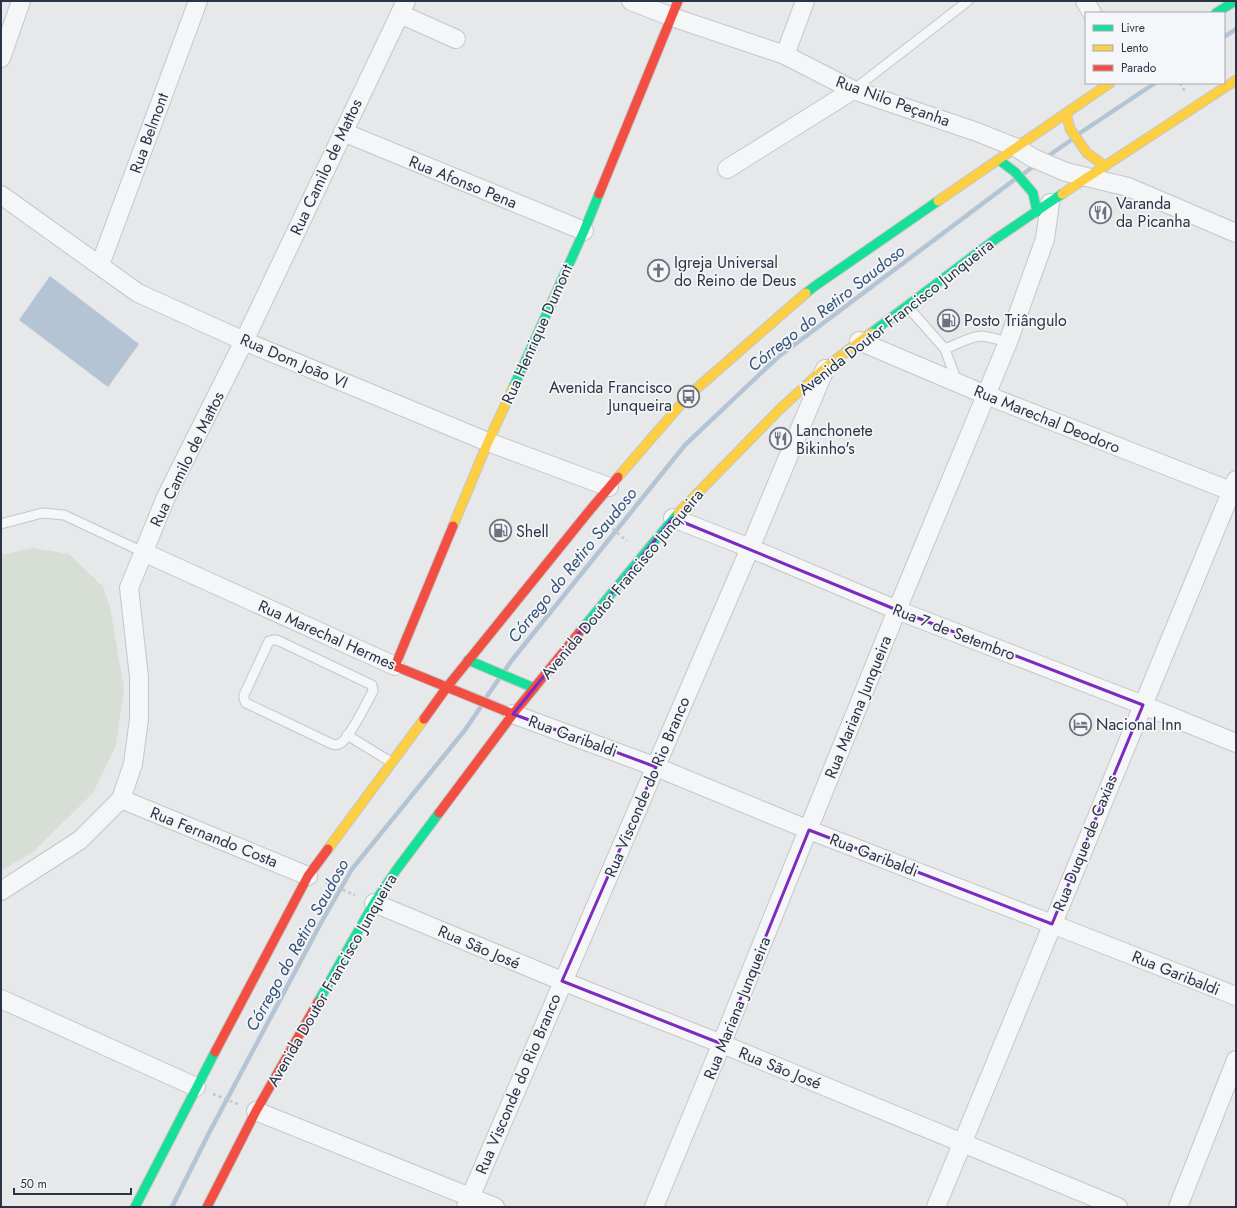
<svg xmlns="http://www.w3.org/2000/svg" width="1237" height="1208" viewBox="0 0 1237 1208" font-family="Jost,sans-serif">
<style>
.green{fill:#d6ded6}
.water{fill:#b4c4d5}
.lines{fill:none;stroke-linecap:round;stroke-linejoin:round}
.stream{stroke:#b4c4d5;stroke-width:4.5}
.lane-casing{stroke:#c4c6c8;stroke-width:11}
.street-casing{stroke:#c4c6c8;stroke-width:20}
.fast-casing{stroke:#c4c6c8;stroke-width:11}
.slow-casing{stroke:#c4c6c8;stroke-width:11}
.jam-casing{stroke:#c4c6c8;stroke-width:11}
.path{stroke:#c5c6ca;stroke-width:2.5;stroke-dasharray:3 3;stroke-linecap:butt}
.lane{stroke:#f5f6f7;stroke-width:9}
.street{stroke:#f5f6f7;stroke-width:18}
.fast{stroke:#16e098;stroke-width:9}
.slow{stroke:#ffcf43;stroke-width:9}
.jam{stroke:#f24e42;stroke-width:9}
.marked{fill:none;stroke:#7b2cbf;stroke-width:3;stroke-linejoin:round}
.labels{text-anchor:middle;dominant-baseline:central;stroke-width:3.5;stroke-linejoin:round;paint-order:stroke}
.street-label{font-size:16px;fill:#2b3445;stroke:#f4f6f9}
.poi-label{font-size:16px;fill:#2b3445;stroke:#f4f6f9;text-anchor:start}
.water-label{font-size:17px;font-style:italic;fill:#34527a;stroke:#f4f6f9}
</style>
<rect width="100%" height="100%" fill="#e6e8ea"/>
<!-- green -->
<path class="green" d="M33,548L69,554L103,587L110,607L124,689L116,745L93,793L34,851L1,871V555Z"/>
<!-- water -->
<path class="water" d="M50,276L139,344L108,387L19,320Z"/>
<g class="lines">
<!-- stream -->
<g class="stream">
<path d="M1224,37L1236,29"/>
<path d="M1080,133L1155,83"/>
<path d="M1044,159L1071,140"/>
<path d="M1023,174L1037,164"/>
<path d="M505,670L512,660L685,445L778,357L1014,180"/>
<path d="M487,696L499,679"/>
<path d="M172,1207L209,1133L322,921L352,869L465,730L480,708"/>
</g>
<defs>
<g id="lane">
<path d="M853,90L968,1"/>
<path d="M907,306L945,349L957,382"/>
<path d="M945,349C956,345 970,336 982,336C991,337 999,340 1008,342"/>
<path d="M1,524L42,513L64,515L143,552"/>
<path d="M273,640H277L372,685L373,691C367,702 350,737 341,743C338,745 335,745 332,744L246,703L244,699V695L269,641Z"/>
<path d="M347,735L391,762"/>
</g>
<g id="street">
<path d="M631,1L672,17L785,55L853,90L977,132L1017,148L1033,158L1066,172L1128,187L1236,233"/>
<path d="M1085,1L1092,13"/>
<path d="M400,14L456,39"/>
<path d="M785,55L805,1"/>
<path d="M1,58L21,1"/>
<path d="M343,132L584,231"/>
<path d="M727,169L853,90"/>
<path d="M1,195L138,293L244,341L488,442L609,487"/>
<path d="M100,265L198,1"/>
<path d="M859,341L986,395L1236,493"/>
<path d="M673,518L750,548L897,610L1143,705L1236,743"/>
<path d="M143,552L395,666"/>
<path d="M513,714L656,767L809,830L1052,924L1236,996"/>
<path d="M121,799L308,876"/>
<path d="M1,891L80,840L121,799L133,764L139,719V677L129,588L166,497L244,341L406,1"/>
<path d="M374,903L562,981L722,1044L1118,1207"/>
<path d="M1,999L196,1087"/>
<path d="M256,1111L495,1207"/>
<path d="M466,1207L750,548L825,369"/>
<path d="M654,1207L717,1055L897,610L1008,342L1045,239L1050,203"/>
<path d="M936,1207L1236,480"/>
<path d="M1178,1207L1236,1060"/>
</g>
<g id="fast">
<path d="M1216,13L1235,1"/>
<path d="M999,160L1015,172L1033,193L1037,212"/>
<path d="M806,293L815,286L938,201"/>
<path d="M871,333L997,238L1062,194"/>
<path d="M513,388L584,231L599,194"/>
<path d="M582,629L678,513"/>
<path d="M468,660L534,688"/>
<path d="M318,1002L374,903L397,869L439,813"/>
<path d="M135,1207L215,1052"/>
</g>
<g id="slow">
<path d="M1066,113L1070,129L1087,153L1105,166"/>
<path d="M1062,194L1236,80"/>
<path d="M938,201L1110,83"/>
<path d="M618,477L688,396L806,293"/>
<path d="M678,513L780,409L826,367L871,333"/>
<path d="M453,526L488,442L513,388"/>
<path d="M328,849L424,719"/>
</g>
<g id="jam">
<path d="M599,194L678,1"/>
<path d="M453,526L395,666L513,714"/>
<path d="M424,719L447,687L590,510L618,477"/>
<path d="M439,813L513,714L582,629"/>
<path d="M215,1052L308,876L328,849"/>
<path d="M207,1207L256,1111L318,1002"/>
</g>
</defs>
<!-- lane casing -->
<use href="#lane" class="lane-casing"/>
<!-- street casing -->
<use href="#street" class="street-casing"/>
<!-- fast casing -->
<use href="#fast" class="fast-casing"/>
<!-- slow casing -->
<use href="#slow" class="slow-casing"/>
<!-- jam casing -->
<use href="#jam" class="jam-casing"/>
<!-- path -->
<g class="path">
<path d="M1180,83L1186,93"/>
<path d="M608,525L627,541"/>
<path d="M326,883L355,895"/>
<path d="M213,1094L240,1105"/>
</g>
<!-- lane -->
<use href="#lane" class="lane"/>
<!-- street -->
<use href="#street" class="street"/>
<!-- fast -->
<use href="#fast" class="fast"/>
<!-- slow -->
<use href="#slow" class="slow"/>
<!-- jam -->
<use href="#jam" class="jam"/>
</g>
<!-- marked area -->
<path class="marked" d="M673,518L897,610L1143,705L1052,924L809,830L722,1044L562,981L656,767L513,714Z"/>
<!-- icons -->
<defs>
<symbol id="restaurant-ring" viewBox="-11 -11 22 22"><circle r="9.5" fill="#f4f6f9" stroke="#6c737f" stroke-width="1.5"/><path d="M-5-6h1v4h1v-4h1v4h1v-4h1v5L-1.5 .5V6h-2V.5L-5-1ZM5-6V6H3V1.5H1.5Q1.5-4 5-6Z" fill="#6c737f"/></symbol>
<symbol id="church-ring" viewBox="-11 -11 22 22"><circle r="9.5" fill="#f4f6f9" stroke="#6c737f" stroke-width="1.5"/><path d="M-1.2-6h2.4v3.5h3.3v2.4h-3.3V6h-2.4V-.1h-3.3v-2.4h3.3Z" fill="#6c737f"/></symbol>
<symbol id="fuel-ring" viewBox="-11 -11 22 22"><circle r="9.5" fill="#f4f6f9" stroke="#6c737f" stroke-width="1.5"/><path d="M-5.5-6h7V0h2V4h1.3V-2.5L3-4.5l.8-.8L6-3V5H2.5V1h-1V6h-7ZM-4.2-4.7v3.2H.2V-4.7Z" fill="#6c737f"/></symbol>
<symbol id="bus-ring" viewBox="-11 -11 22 22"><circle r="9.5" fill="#f4f6f9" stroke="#6c737f" stroke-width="1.5"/><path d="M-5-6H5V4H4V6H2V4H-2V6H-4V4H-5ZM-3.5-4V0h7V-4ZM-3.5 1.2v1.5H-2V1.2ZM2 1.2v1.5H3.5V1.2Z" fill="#6c737f"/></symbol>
<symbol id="hotel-ring" viewBox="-11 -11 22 22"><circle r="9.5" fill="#f4f6f9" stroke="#6c737f" stroke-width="1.5"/><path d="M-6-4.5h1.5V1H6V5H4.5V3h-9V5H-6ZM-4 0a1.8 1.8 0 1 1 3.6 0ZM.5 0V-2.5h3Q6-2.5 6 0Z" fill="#6c737f"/></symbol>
</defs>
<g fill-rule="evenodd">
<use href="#restaurant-ring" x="1088" y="200" width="25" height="25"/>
<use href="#church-ring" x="646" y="258" width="25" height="25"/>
<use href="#fuel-ring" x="936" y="308" width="25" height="25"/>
<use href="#bus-ring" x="676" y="384" width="25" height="25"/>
<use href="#restaurant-ring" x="768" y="426" width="25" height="25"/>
<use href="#fuel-ring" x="488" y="518" width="25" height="25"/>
<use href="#hotel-ring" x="1068" y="712" width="25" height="25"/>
</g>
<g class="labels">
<!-- street labels -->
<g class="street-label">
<text transform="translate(893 101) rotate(20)">Rua Nilo Peçanha</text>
<text transform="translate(149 133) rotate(-70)">Rua Belmont</text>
<text transform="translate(326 167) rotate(-65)">Rua Camilo de Mattos</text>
<text transform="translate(463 182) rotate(22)">Rua Afonso Pena</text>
<text transform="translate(896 317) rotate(-38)">Avenida Doutor Francisco Junqueira</text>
<text transform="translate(537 334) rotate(-66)">Rua Henrique Dumont</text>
<text transform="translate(294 361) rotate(23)">Rua Dom João VI</text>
<text transform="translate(1047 419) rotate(22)">Rua Marechal Deodoro</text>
<text transform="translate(187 459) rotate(-64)">Rua Camilo de Mattos</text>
<text transform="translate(622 584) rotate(-50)">Avenida Doutor Francisco Junqueira</text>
<text transform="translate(954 632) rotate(21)">Rua 7 de Setembro</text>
<text transform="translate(327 635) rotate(24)">Rua Marechal Hermes</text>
<text transform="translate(858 707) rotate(-68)">Rua Mariana Junqueira</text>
<text transform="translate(573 736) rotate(20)">Rua Garibaldi</text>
<text transform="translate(647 787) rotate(-67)">Rua Visconde do Rio Branco</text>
<text transform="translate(214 837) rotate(22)">Rua Fernando Costa</text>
<text transform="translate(1085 843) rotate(-68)">Rua Duque de Caxias</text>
<text transform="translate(874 855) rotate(21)">Rua Garibaldi</text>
<text transform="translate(479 947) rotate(23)">Rua São José</text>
<text transform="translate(1176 973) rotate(22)">Rua Garibaldi</text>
<text transform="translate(332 980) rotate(-60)">Avenida Doutor Francisco Junqueira</text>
<text transform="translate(737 1008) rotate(-68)">Rua Mariana Junqueira</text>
<text transform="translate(780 1068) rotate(22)">Rua São José</text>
<text transform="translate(518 1084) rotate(-67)">Rua Visconde do Rio Branco</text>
</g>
<!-- poi labels -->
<g class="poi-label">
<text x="1116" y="203">Varanda<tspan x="1116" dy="18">da Picanha</tspan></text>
<text x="674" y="262">Igreja Universal<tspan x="674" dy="18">do Reino de Deus</tspan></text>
<text x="964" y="320">Posto Triângulo</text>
<text x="672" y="387" text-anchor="end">Avenida Francisco<tspan x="672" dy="18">Junqueira</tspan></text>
<text x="796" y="430">Lanchonete<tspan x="796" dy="18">Bikinho's</tspan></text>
<text x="516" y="531">Shell</text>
<text x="1096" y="724">Nacional Inn</text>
</g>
<!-- water labels -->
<g class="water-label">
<text transform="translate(826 308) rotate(-38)">Córrego do Retiro Saudoso</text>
<text transform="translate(572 565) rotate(-51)">Córrego do Retiro Saudoso</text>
<text transform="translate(297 945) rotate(-61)">Córrego do Retiro Saudoso</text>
</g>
</g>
<!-- border -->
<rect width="1237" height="1208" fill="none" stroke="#2b3445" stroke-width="4"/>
<!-- legend -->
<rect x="1085" y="12" width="140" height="72" fill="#f4f6f9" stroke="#a4a8b1"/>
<rect x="1093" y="25" width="20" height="6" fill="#16e098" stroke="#a4a8b1"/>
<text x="1121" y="32" font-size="12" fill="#2b3445">Livre</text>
<rect x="1093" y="45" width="20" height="6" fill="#ffcf43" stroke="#a4a8b1"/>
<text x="1121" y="52" font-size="12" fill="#2b3445">Lento</text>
<rect x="1093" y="65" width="20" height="6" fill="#f24e42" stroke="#a4a8b1"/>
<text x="1121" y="72" font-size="12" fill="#2b3445">Parado</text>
<!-- scale -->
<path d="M14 1188v6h117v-6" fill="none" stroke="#2b3445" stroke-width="2"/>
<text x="20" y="1188" font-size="12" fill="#2b3445" stroke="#f4f6f9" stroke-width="3" paint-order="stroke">50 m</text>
</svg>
